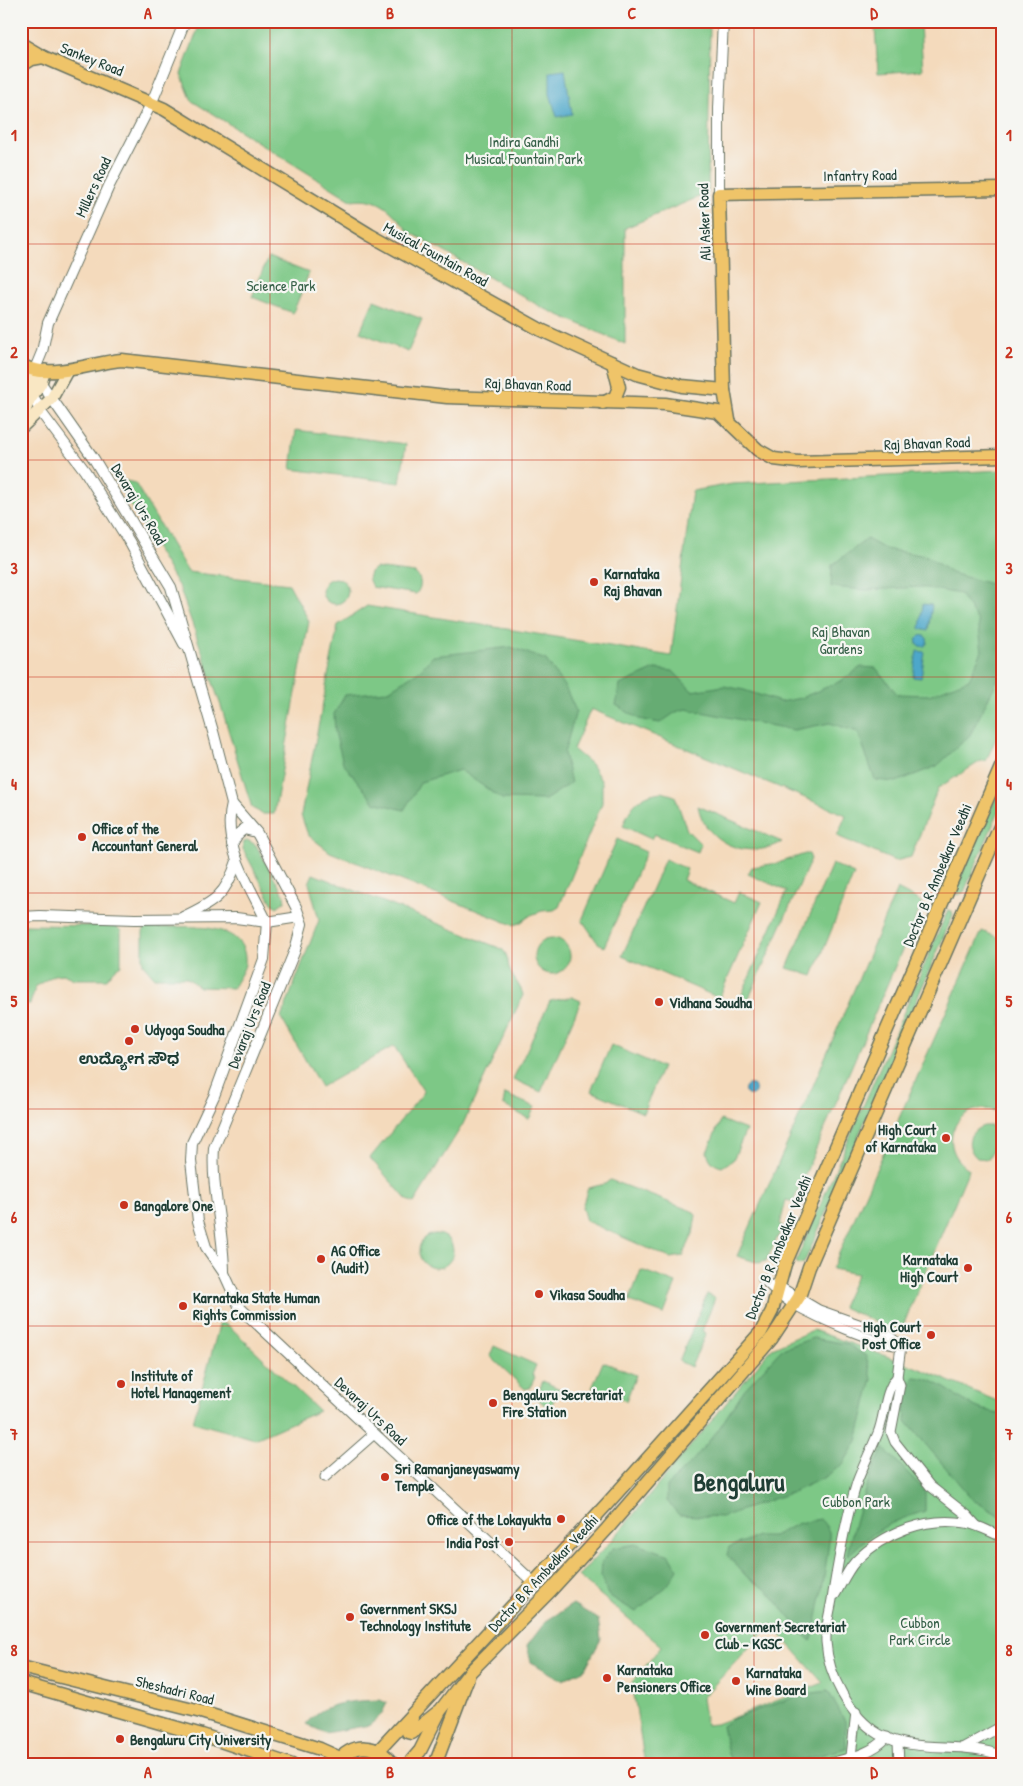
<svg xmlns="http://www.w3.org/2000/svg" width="1023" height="1786" viewBox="0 0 1023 1786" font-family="'Patrick Hand','Noto Sans Kannada',sans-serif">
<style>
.green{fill:#7dc886;stroke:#4e825d;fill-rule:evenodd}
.forest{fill:#66ac73;stroke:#427454}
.water{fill:#4da7ca;stroke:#36727f}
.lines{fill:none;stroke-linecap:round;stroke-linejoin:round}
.minor-casing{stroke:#6a7464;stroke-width:11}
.tertiary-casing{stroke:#6a7464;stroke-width:12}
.secondary-casing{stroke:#6a7464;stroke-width:14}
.primary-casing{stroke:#6a7464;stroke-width:15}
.minor{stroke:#fff;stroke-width:9}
.tertiary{stroke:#fff;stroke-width:10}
.secondary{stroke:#f9e7c3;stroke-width:11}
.primary{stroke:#efc469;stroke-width:12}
.grid{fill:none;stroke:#c8321e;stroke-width:1;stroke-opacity:0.55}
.poi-dot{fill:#c8321e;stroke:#f6f6f2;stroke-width:2}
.labels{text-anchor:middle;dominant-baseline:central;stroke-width:4.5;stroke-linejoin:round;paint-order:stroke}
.street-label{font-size:15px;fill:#1f3d34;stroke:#f6f6f2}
.park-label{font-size:15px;fill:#366048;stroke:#f6f6f2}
.poi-label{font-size:15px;font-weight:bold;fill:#1f3d34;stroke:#f6f6f2;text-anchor:start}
.town-label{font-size:25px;font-weight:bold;fill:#1f3d34;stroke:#f6f6f2}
.neatline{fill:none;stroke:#c8321e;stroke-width:2}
.grid-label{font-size:16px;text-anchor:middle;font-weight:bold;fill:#c8321e}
</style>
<rect width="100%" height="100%" fill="#f6f6f2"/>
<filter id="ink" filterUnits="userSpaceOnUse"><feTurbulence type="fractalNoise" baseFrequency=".02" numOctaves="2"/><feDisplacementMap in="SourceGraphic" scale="10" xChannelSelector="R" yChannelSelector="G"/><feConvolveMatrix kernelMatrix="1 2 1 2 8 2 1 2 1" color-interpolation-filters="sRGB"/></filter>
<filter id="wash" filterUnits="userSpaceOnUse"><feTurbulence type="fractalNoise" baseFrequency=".0096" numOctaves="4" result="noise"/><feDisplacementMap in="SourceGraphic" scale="20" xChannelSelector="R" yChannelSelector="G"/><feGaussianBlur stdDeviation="1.12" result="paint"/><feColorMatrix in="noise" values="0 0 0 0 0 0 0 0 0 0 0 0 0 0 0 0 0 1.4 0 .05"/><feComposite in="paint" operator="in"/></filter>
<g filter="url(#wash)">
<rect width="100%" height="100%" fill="#f4dabc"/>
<!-- green -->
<g class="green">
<path d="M201,21H710L708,193L625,228V344L543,308L408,231C391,210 380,196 351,200L192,101L181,74Z"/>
<path d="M920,24L923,70L878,73L875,27Z"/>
<path d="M268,257L309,273L293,313L252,297Z"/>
<path d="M374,300L422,319L408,352L360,332Z"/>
<path d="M296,430L406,444L400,483L291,469Z"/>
<path d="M1002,470V725L986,761H981L938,788L911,857L895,861L837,836L846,815L591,709L573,749L591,764L602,782V803L559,907L554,910L542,911L531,915L520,923L513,925L330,852L308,835L301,815L338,625L367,606L671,656L692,491L732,484Z"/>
<path d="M114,478L135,483L188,572L289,584L309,621L274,814H263L252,808L221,706L180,589Z"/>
<path d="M375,568L415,573C422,579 422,587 416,594L372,587L368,578L370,572Z"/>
<circle cx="335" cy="591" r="13"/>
<path d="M1002,783V804L964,892L958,895L956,888Z"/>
<path d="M662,792L675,796L687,830L701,844L698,852L654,834L651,839L623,826C630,806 640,794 662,792Z"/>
<path d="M698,806L782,842C749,861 705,844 698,806Z"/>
<path d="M617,839L646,852L604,947L597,942L582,920Z"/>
<path d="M247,840L256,845L284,895L285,901L277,907L272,903L243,849V843Z"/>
<path d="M805,854H809L811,859L745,1007L738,1003L787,891L748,874L752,867L778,863Z"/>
<path d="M665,859L687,869L683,880L734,903L739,892L762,902L719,998L622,956Z"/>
<path d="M832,864L854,874L813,976L787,968Z"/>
<path d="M313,874L502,949C509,956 507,962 510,971C514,980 521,986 523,995L463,1124L414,1203L407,1200L370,1158L424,1092L394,1046L321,1087L281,1018L319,920L309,883Z"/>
<path d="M897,889L920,901L922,904L793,1202L786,1200L780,1225L783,1226L766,1261L759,1263L737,1256L812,1088Z"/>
<path d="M948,910L952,911L953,915L809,1252L804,1263L798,1265L796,1261Z"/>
<path d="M21,925L116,926L121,931V965L115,969L107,979H74L63,974L54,975L36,986L30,1004H21Z"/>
<path d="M145,928C174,928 249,916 245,964C244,971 236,981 233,988L199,987L186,977H154L143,964V932Z"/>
<path d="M982,931L1002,939V1095L996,1111C956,1099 934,1147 969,1169L900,1333L842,1307L857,1274L832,1269Z"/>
<circle cx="552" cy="956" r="18"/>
<path d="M572,997L581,1001L541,1092L513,1079L550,1001Z"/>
<path d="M611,1045L662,1067L643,1113L591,1091Z"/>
<path d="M505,1094L535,1107L529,1119L503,1105Z"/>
<path d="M721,1120L746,1130L733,1160L722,1167C713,1165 710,1161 707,1152Z"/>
<path d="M984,1126H992L1000,1135L988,1159L977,1158C965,1147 967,1131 984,1126Z"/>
<path d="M610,1180L692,1211L696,1215L693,1234L683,1256L670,1258L586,1221L582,1207L588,1188L605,1184Z"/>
<circle cx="436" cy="1251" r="17"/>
<path d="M641,1270L676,1283L664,1314L629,1301Z"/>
<path d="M707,1294L715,1298L702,1331L706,1333L691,1367L679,1361Z"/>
<path d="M220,1322L229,1326L319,1411L255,1439L193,1422Z"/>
<path d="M813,1330L908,1364L1002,1403V1765H645L632,1682L637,1676V1672H641L661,1646L578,1576L614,1538L772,1348ZM771,1624L823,1683L716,1724L706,1725L702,1698Z"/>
<path d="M494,1346L536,1365L532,1375L535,1377L530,1388L525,1389L490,1356Z"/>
<path d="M603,1362L636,1375L626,1401L592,1388Z"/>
<path d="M543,1381L560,1389L549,1409L536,1397Z"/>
</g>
<!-- forest -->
<g class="forest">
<path d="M867,539L885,549L927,556L951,573L1002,587V671L970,735L937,766L896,782L875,780L858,732L830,723L794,730L686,709L676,712L660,723L639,719L616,705L620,685L655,669L673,671L692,691L724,686L744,690L780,702L801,698L841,681L861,667L876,668L897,694L929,695L969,679L982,651L978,621L960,594L921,587L866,590L831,587L832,565Z"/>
<path d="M511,647L546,660L566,689L576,711L564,753L571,783L545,800L502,799L460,770L421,782L404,810L374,802L343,763L335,732L334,714L345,695L387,691L419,671L433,656Z"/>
<path d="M813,1338L847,1344L866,1356L872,1379L857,1441L843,1464L825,1477L793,1492L722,1517L679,1515L667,1501V1486L694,1459L718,1430L744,1390L782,1349Z"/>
<path d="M914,1377C938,1378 957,1399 978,1408C986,1411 994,1412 1002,1414V1517L973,1500L906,1421L904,1391Z"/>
<path d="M884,1448L925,1491V1511C890,1522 875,1529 849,1555L847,1554C856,1517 865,1481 884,1448Z"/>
<path d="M820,1519C823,1522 828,1528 829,1532C831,1541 815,1636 811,1641L805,1636L767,1590L747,1577L727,1555L729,1547L758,1536H773L799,1523Z"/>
<path d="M637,1544L670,1555L678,1569L667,1586L636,1612L608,1595L601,1577L602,1562L613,1548Z"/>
<path d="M573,1604L598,1619L601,1639L585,1669L562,1680L531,1662L527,1646L546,1621Z"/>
<path d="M828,1691L845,1721L846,1748L784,1765H734L728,1754L722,1726L732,1719L804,1694Z"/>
<path d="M380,1700L387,1703L381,1715L370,1725L325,1733L306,1724C324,1701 353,1701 380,1700Z"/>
</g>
<!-- water -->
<g class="water">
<path d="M565,70L572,114L557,117L550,94V72Z"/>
<path d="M923,604L932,605L928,631L920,629Z"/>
<circle cx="922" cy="641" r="5.5"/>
<path d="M917,651L925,652L921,678L913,677Z"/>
<circle cx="750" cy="1090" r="5.5"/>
</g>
</g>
<g filter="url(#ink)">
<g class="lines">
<defs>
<g id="minor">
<path d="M763,1279C772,1288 782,1297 793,1304C818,1318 873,1343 901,1346"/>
<path d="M775,1284L819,1310L887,1334L901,1346"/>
<path d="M901,1346L897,1377L900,1385L891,1432L895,1442L930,1486L967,1515L976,1525"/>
<path d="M897,1377C884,1391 885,1416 878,1433C871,1450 863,1466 857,1482C846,1518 839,1556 833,1593C831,1610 825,1625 826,1642C828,1675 850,1717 879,1734C916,1755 963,1740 1002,1756"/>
<path d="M325,1477L374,1434"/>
<path d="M835,1595C841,1585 847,1571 855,1562C883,1533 925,1516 966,1523C979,1525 990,1532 1002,1537"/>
<path d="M898,1742L899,1765"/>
<path d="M964,1747L1002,1726"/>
<path d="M851,1756L856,1712"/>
<path d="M822,1765C843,1759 872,1755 887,1737"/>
</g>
<g id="tertiary">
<path d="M719,194V108L723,21"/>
<path d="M35,369L42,352L48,323L109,186L152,102L185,21"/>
<path d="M41,383L94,459L171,587L214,735L232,804L257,833L296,907L302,924L295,950L214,1148C211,1190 224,1231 224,1273"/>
<path d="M33,395L40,411L85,471L130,543L184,644"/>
<path d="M232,804C221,845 250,886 267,922L264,959L214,1096L192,1143L191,1161L198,1221L206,1247L224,1273L240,1308L533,1582"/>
<path d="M232,844L238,834L244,829L256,832"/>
<path d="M21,917L40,916L135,919L236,918L267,922L299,917"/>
<path d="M183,917C215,902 226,895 237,861"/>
</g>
<g id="secondary">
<path d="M32,397L41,383L45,370"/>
<path d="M21,420L29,401L35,369"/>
<path d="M21,428L52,398L67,371"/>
</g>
<g id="primary">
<path d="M21,44L43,57L164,109L370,235L541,330L637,374L682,386L724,390"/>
<path d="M21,66L32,59L43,57"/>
<path d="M21,365C49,381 93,362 122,360L447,397L665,404L718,412L758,450L774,459L798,462L1002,456"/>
<path d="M603,403L615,397L619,387L613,363"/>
<path d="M729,420L724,390L719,194L1002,189"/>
<path d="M21,1667L201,1712L320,1749L340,1758"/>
<path d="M21,1683L202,1735L292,1765"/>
<path d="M412,1718L408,1725V1732L412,1733L438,1712"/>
<path d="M379,1750L606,1505L761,1332L772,1311L785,1264L1002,765"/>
<path d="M336,1764C351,1741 379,1743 393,1765"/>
<path d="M408,1765L420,1751L440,1711L470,1672L551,1590L607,1529L772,1338L799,1297L809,1267L1002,822"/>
<path d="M435,1765L468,1677"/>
</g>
</defs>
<!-- minor casing -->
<use href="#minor" class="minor-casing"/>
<!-- tertiary casing -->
<use href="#tertiary" class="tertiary-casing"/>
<!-- secondary casing -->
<use href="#secondary" class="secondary-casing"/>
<!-- primary casing -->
<use href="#primary" class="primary-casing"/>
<!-- minor -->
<use href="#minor" class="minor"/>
<!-- tertiary -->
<use href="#tertiary" class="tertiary"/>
<!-- secondary -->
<use href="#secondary" class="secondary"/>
<!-- primary -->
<use href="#primary" class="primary"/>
</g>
</g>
<!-- grid -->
<path class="grid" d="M270,21V1765M512,21V1765M754,21V1765M21,244H1002M21,460H1002M21,677H1002M21,893H1002M21,1109H1002M21,1326H1002M21,1542H1002"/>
<!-- markers -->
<g class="poi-dot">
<circle cx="594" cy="582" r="5"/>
<circle cx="82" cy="837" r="5"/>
<circle cx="659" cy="1002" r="5"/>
<circle cx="135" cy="1029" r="5"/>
<circle cx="129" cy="1041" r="5"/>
<circle cx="946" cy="1138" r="5"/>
<circle cx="124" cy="1205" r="5"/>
<circle cx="321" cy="1259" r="5"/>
<circle cx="968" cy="1268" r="5"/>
<circle cx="539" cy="1294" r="5"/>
<circle cx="183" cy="1306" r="5"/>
<circle cx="931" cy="1335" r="5"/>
<circle cx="121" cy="1384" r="5"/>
<circle cx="493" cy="1403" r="5"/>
<circle cx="385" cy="1477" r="5"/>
<circle cx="561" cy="1519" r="5"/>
<circle cx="509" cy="1542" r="5"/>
<circle cx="350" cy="1617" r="5"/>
<circle cx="705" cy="1635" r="5"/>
<circle cx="607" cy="1678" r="5"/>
<circle cx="736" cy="1681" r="5"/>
<circle cx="120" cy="1739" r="5"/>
</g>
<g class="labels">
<!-- street labels -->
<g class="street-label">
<text transform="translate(92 59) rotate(22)">Sankey Road</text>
<text transform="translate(860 175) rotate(-1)">Infantry Road</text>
<text transform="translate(93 187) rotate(-65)">Millers Road</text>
<text transform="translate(704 222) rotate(-92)">Ali Asker Road</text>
<text transform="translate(436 254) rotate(29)">Musical Fountain Road</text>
<text transform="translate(528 384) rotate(2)">Raj Bhavan Road</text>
<text transform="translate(927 443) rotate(-2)">Raj Bhavan Road</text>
<text transform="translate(139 504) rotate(59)">Devaraj Urs Road</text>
<text transform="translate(937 875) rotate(-67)">Doctor B R Ambedkar Veedhi</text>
<text transform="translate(249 1025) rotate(-68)">Devaraj Urs Road</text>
<text transform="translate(778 1247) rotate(-68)">Doctor B R Ambedkar Veedhi</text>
<text transform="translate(371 1411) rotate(43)">Devaraj Urs Road</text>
<text transform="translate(543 1573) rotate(-47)">Doctor B R Ambedkar Veedhi</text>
<text transform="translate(175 1690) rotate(14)">Sheshadri Road</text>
</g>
<!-- park labels -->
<g class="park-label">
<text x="524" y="141">Indira Gandhi<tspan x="524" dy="17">Musical Fountain Park</tspan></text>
<text x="281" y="285">Science Park</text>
<text x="841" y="631">Raj Bhavan<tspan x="841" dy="17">Gardens</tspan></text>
<text x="856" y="1501">Cubbon Park</text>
<text x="920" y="1622">Cubbon<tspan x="920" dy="17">Park Circle</tspan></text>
</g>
<!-- poi labels -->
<g class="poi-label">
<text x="604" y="573">Karnataka<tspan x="604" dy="17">Raj Bhavan</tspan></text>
<text x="92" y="828">Office of the<tspan x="92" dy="17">Accountant General</tspan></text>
<text x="669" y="1002">Vidhana Soudha</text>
<text x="145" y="1029">Udyoga Soudha</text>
<text x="129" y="1058" text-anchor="middle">ಉದ್ಯೋಗ ಸೌಧ</text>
<text x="936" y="1129" text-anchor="end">High Court<tspan x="936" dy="17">of Karnataka</tspan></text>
<text x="134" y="1205">Bangalore One</text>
<text x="331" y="1250">AG Office<tspan x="331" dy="17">(Audit)</tspan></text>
<text x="958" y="1259" text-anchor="end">Karnataka<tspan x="958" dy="17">High Court</tspan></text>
<text x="549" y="1294">Vikasa Soudha</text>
<text x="193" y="1297">Karnataka State Human<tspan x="193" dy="17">Rights Commission</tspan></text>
<text x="921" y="1326" text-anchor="end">High Court<tspan x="921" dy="17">Post Office</tspan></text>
<text x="131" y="1375">Institute of<tspan x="131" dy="17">Hotel Management</tspan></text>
<text x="503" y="1394">Bengaluru Secretariat<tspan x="503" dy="17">Fire Station</tspan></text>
<text x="395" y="1468">Sri Ramanjaneyaswamy<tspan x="395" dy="17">Temple</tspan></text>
<text x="551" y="1519" text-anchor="end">Office of the Lokayukta</text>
<text x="499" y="1542" text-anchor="end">India Post</text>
<text x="360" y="1608">Government SKSJ<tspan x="360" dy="17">Technology Institute</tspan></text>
<text x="715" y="1626">Government Secretariat<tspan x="715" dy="17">Club - KGSC</tspan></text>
<text x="617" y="1669">Karnataka<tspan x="617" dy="17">Pensioners Office</tspan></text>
<text x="746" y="1672">Karnataka<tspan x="746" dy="17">Wine Board</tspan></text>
<text x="130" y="1739">Bengaluru City University</text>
</g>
<!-- town labels -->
<g class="town-label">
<text x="739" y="1482">Bengaluru</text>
</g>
</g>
<!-- margin -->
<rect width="1023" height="1786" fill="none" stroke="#f6f6f2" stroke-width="55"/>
<rect x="28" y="28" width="968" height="1730" class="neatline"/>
<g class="grid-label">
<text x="148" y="19">A</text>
<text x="390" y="19">B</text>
<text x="632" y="19">C</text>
<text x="874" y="19">D</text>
<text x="14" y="141">1</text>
<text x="1009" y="141">1</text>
<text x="14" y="358">2</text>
<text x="1009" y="358">2</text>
<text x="14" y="574">3</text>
<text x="1009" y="574">3</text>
<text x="14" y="790">4</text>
<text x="1009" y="790">4</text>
<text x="14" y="1007">5</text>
<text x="1009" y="1007">5</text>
<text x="14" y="1223">6</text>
<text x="1009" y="1223">6</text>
<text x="14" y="1440">7</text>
<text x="1009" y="1440">7</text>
<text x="14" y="1656">8</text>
<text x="1009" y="1656">8</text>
<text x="148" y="1778">A</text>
<text x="390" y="1778">B</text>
<text x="632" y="1778">C</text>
<text x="874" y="1778">D</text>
</g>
</svg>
